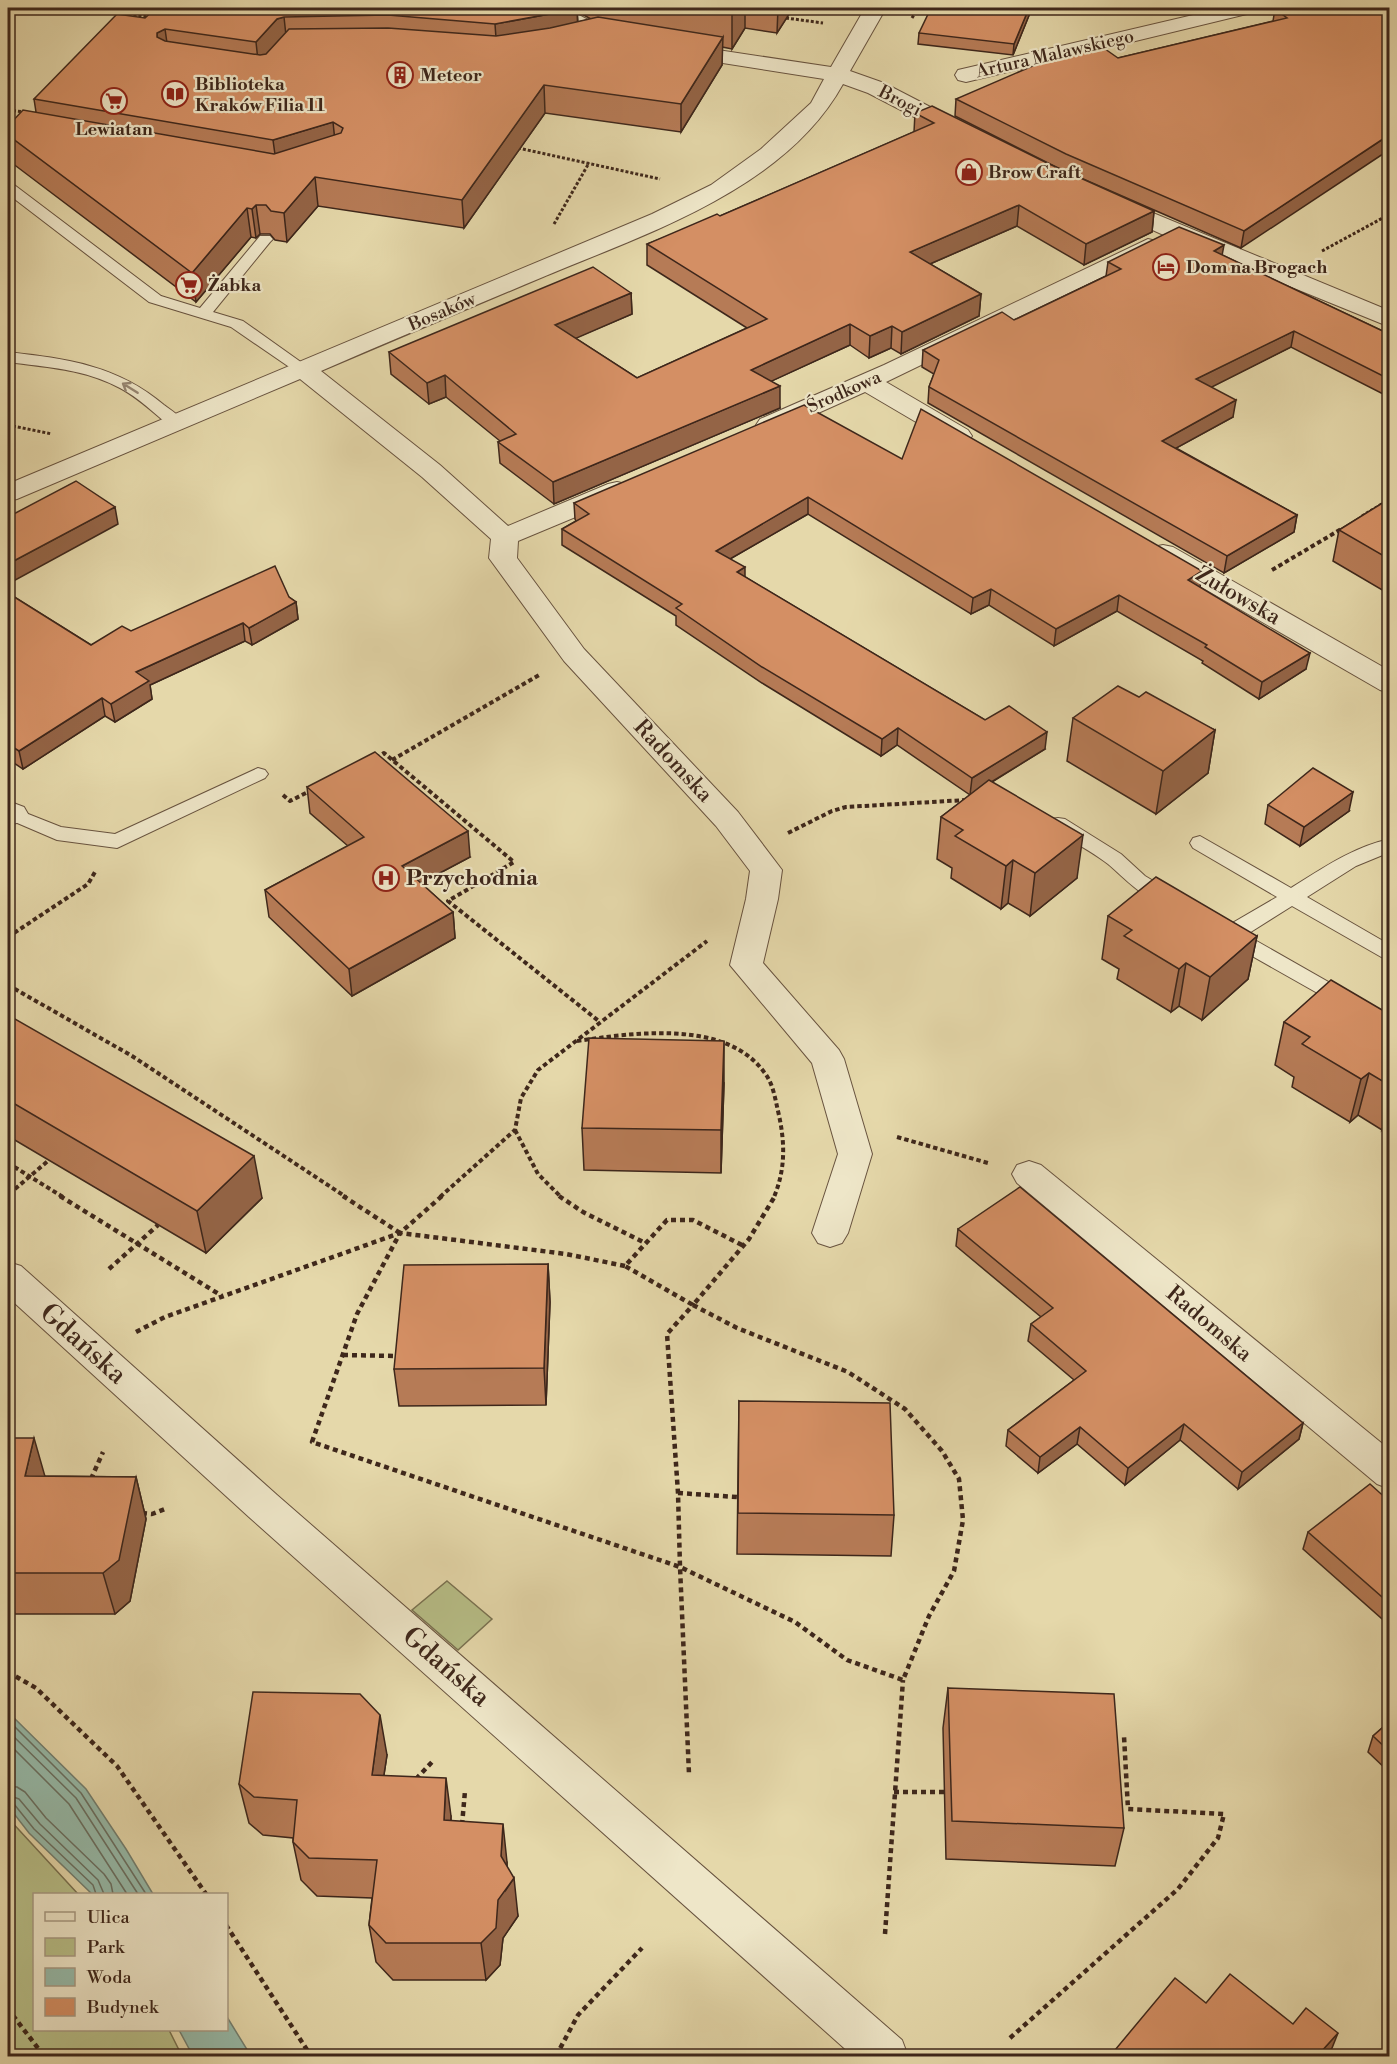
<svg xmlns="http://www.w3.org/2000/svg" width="1397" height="2064" viewBox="0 0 1397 2064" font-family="'Libre Bodoni',serif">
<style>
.green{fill:#b7be87;stroke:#7a7251;stroke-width:1.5}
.water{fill:#96baa9;stroke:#737f70;stroke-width:1.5}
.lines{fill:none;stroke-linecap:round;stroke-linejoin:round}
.shore{stroke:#6a7062;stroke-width:1.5}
.service-casing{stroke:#68533f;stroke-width:2}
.minor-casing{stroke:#68533f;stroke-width:2}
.path-far2{stroke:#3e271b;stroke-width:3;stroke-dasharray:3 2;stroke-linecap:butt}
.path-far1{stroke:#3e271b;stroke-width:4;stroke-dasharray:4.5 3;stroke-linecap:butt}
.path{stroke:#3e271b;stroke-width:4.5;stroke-dasharray:5 4;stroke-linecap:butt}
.service{fill:#eee6c8;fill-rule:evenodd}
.minor{fill:#eee6c8;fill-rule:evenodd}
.wall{fill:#b67b56;stroke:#3e271b;stroke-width:1.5}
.shaded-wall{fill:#946446;stroke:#3e271b;stroke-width:1.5}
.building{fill:#d48f64;stroke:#3e271b;stroke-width:1.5}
.oneway{stroke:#968672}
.labels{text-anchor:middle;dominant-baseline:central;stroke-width:4.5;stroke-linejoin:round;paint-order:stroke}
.far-street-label{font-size:18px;fill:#3e271b;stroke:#eee6c8}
.far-poi-label{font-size:18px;font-weight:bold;fill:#3e271b;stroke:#eee6c8;text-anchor:start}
.street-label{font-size:22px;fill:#3e271b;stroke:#eee6c8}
.poi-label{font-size:22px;font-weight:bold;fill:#3e271b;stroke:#eee6c8;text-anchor:start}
.near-street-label{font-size:27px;fill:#3e271b;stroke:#eee6c8}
</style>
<rect width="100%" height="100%" fill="#e5d8aa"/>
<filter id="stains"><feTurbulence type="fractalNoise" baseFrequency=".00333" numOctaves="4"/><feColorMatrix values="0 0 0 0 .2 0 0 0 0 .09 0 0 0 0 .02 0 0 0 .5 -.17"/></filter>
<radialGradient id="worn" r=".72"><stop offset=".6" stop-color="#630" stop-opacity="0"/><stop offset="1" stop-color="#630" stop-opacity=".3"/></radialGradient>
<!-- green -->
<g class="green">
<path d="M447,1581L492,1619L458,1650L412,1610Z"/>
<path d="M8,1818L78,1894H34V2030H169L182,2056H8Z"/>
</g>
<!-- water -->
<g class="water">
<path d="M8,1712L86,1789L126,1849L153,1894H92L29,1833L8,1806Z"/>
<path d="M227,2017L251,2056H193L179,2030H226Z"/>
</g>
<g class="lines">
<!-- shore -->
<g class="shore">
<path d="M8,1720L81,1793L146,1894"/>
<path d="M8,1731L76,1798L138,1894"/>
<path d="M8,1743L69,1804L127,1894"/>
<path d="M8,1786L17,1787L25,1792L46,1818L104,1874L111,1884L113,1894"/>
<path d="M8,1795L19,1799L40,1824L98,1880L104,1894"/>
<path d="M8,1802L14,1804L34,1829L93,1885L96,1894"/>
</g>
<defs>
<g id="service">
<path d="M8,183L13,184L161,296L200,308L260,236H270L273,239L270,242L213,312L243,321L312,370L310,373H298L231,327L149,302L8,194Z"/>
<path d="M8,352C67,359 117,365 164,405C171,410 180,416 185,423L177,428L171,427C154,413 139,398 120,388C85,369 46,367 8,362Z"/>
<path d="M258,768L265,770L268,774L265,778L117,848L57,840L8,819V809L13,808L61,827L115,834Z"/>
<path d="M1058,818L1065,819L1121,854L1145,876L1175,894L1178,899L1175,904C1153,910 1124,877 1108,864C1091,851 1070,840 1051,829L1048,824L1051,819Z"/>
<path d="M1200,836L1291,888C1323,868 1353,847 1390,839V852L1356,866L1307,897L1390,945V962L1292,906L1246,935L1390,1017V1034L1222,939L1219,934L1222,929L1277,897L1193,848L1190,843L1193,838Z"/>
</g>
<g id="minor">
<path d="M541,8H566L603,28L606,33L603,38L595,39L587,38L545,12Z"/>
<path d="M865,8H886L850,71L884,83L967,126L970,131L967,136L959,138L951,136L868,93L843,84C785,189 648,233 543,277C469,308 395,339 321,371L440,465L508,526L608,484L617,482L626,484L630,490L626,496L518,541L517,558L584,649L738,812L782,870L778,899L763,963L839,1050L844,1059L872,1154L848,1233L842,1243L830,1247L818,1243L812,1233L838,1154L812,1063L730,965L746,899L750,871L716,826L564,661L489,558L491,539L422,477L300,379L17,499L8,501V484L652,214L711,185L761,149L811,103L824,79L678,56L670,55L667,50L670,45L678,44L831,67Z"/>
<path d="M1223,8H1259L1255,12L966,82L958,80L955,75L958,70Z"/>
<path d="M1112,196L1390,311V327L1168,237L1104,208L1100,203L1104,198Z"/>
<path d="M1148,239L1156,241L1160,246L1156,251L886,382L968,430L972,436L968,442L959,444L950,442L865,392L778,431L769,433L760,431L756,425L760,419L884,365Z"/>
<path d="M1163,545L1173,547L1390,671V693L1380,690L1153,559L1149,553L1153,547Z"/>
<path d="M8,801L24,807L28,814L24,821L13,824L8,823Z"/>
<path d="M1029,1161L1041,1165L1390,1450V1489L1377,1484L1017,1183L1012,1174L1017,1165Z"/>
<path d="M8,1262L21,1266L277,1495L902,2040L908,2056H853L249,1517L8,1297Z"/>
</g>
</defs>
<!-- service casing -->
<use href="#service" class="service-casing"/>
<!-- minor casing -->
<use href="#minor" class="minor-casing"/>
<!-- path-far2 -->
<g class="path-far2">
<path d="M84,8L149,17"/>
<path d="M786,18L823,23"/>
<path d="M912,18L918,8"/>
<path d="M8,110L25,112"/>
<path d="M518,148L660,179"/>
<path d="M554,224L589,163"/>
<path d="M1322,251L1390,214"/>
<path d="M8,425L52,434"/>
<path d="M1362,516L1390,499"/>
</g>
<!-- path-far1 -->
<g class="path-far1">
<path d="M1272,570L1343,528"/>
<path d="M376,758L384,753L514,862L448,901L600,1022"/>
<path d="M392,760L539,675"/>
<path d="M283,795L290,801L310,791"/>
<path d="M788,833L832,811L846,807L966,800"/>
<path d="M8,937L88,884L95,872"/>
<path d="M8,985L132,1056L346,1197"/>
<path d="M577,1041C633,1033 725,1019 764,1072C773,1083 775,1098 778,1111C785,1141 786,1168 774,1197"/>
<path d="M515,1130L538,1174L561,1197"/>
<path d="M897,1137L988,1163"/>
<path d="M8,1163L63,1197"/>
<path d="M15,1189L49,1160"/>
<path d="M440,1197L515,1130L521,1098L538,1070L707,941"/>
</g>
<!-- path -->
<g class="path">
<path d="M60,1196L222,1296"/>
<path d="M343,1196L400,1233"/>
<path d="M559,1196L583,1212L645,1243"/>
<path d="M742,1245L693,1220H667L625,1266L693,1305L749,1239L775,1196"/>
<path d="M625,1266L566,1254L400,1233L357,1314L312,1442L680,1567L689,1774"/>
<path d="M109,1269L158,1225"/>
<path d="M693,1305L737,1328L848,1372L905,1409L942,1451L959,1479L963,1520L954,1571L929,1616L903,1680L847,1660L795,1622L680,1567L678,1493L667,1334Z"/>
<path d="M136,1332L165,1317L400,1233L442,1196"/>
<path d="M343,1355L398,1356"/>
<path d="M91,1479L103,1452"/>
<path d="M678,1493L737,1497"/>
<path d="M142,1513L152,1514L165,1509"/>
<path d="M8,1672L36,1688L117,1766L206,1894"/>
<path d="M416,1779L433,1761"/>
<path d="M894,1792H945"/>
<path d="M462,1825L465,1791"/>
<path d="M226,1925L311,2056"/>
<path d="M885,1934L903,1680"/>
<path d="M8,1975L13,1979L8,2009L44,2056"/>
<path d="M1010,2038L1178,1889L1218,1838L1224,1814L1128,1809L1124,1736"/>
<path d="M556,2056L578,2015L642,1948"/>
</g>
<!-- service -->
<use href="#service" class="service"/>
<!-- minor -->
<use href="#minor" class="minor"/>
</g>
<!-- wall -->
<g class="wall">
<path d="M580,8H793L777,33L745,28L732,49L722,47V65L681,132L545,113L464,228L318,206L287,242L275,240L270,234H260L256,238L251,237L196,302L8,160V126L36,112L34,99L145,18L561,11L577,9L578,22L591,19L580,13Z"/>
<path d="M1032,8L1013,55L918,44L919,33Z"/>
<path d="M1389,8L1241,248L1074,175L1154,211L1152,232L1084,265L1017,226L930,264L981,294L979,316L901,354L891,348L869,358L850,345L771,381L780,408L554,504L500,463L498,442L500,441L446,397L429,404L391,374L389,352L631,293L632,314L575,338L637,378L747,328L647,265V244L720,216L914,132L915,113L1047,163L1062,170L955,116L956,99L1118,58L1273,21L1275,9Z"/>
<path d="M1222,255L1389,334V397L1291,347L1211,387L1233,417L1176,448L1297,515L1294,532L1224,573L928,403L929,387L934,374L922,367L923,350L1014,320L1106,276L1108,262Z"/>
<path d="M902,459L1202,571L1200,587L1306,669L1259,699L1202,663L1203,661L1117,611L1054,646L989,605L971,614L808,514L730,559L745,577L985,720L1045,749L992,782L1077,878L1030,916L1008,903L1001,909L951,878L952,868L937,859L941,817L970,795L897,745L881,756L762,683L676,625V616L562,545V529L576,521L575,519L574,503Z"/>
<path d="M1389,499V594L1333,561L1339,530Z"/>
<path d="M8,593L91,645L131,631L289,597L296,602L298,619L252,645L245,641L150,685L152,699L115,722L105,716L23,769L8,759Z"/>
<path d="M1139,697L1215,730L1208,773L1156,814L1067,761L1073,718Z"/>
<path d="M307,787L470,857L421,883L453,912L455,938L352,996L269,917L265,890L348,846L310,813Z"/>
<path d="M1268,805L1349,811L1300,846L1265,824Z"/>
<path d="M1108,916L1257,936L1248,979L1202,1020L1179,1006L1171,1012L1117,979L1119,969L1102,959Z"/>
<path d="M1389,1014V1123L1382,1130L1358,1115L1350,1122L1292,1087L1294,1077L1275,1065L1284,1022Z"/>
<path d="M8,1015L262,1198L206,1253L8,1136Z"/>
<path d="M724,1083L721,1173L584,1170L582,1128Z"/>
<path d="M958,1229L1303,1423L1299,1439L1238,1489L1180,1440L1125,1485L1077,1444L1038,1473L1006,1446L1008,1430L1074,1380L1028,1341L1031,1324L1041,1317L956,1246Z"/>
<path d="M548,1264L550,1302L546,1405L399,1406L394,1369Z"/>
<path d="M739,1401L894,1515L891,1556L737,1554Z"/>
<path d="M8,1438L45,1476L136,1477L146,1519L130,1601L115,1614H15L8,1592Z"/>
<path d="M1389,1501V1625L1303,1549L1308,1532Z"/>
<path d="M948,1688L1124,1828L1115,1866L946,1859L943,1728Z"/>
<path d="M1389,1722V1772L1368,1752L1373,1736Z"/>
<path d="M387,1755L384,1775L451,1816V1820L507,1862V1866L518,1916L503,1938L500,1965L486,1980H393L376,1962L369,1925L372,1898L317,1896L301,1880L293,1842V1838L263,1835L249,1823L239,1784Z"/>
</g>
<!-- shaded-wall -->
<g class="shaded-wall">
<path d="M735,8H745V28L732,49V12Z"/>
<path d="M778,8H793L777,33Z"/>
<path d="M1029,8H1032L1013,55L1014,44Z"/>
<path d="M577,9L578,36L497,52L495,24Z"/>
<path d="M284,17L287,45L259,70L256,42L277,19Z"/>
<path d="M165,29L169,57L157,37V33Z"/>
<path d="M723,37L722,65L681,132V104Z"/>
<path d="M544,85L545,113L464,228L462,200Z"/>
<path d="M333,122L336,151L277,169L273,140Z"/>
<path d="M1389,135V150L1241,248L1244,231Z"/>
<path d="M315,177L318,206L287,242L284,213Z"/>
<path d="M256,205L260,234L256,238L252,209Z"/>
<path d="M1019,205L1017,226L909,273L910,252Z"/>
<path d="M247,208L251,237L196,302L192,273Z"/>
<path d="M1154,211L1152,232L1084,265L1086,244Z"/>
<path d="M1224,245L1221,261L1214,251Z"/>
<path d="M631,293L632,314L556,347L555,325Z"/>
<path d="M981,294L979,316L901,354L902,332Z"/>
<path d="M850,324V345L750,391L751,370Z"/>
<path d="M892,326L891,348L869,358L870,336Z"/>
<path d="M1294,331L1291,347L1194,396L1196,379Z"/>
<path d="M445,375L446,397L429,404L427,383Z"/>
<path d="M780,386V408L554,504L553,482Z"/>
<path d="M1236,400L1233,417L1160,457L1162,441Z"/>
<path d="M808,497V514L716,567V551Z"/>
<path d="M115,507L118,524L8,584V564Z"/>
<path d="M1297,515L1294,532L1224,573L1227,556Z"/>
<path d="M745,567V584L737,572Z"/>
<path d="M1202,571L1200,588L1188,580Z"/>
<path d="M991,589L989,605L971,614L973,598Z"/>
<path d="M1119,595L1117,611L1054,646L1056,629Z"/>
<path d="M296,602L298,619L252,645L249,628Z"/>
<path d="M243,623L245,641L150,685L152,699L115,722L111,704L136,672Z"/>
<path d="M1310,653L1306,669L1259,699L1262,682Z"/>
<path d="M102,698L105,716L23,769L19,751Z"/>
<path d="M898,728L897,745L881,756L882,739Z"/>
<path d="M1215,730L1208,773L1156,814L1163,771Z"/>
<path d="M1047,732L1045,749L970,795L972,778Z"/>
<path d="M1353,792L1349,811L1300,846L1304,827Z"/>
<path d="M468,831L470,857L404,892L402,866Z"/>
<path d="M1083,835L1077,878L1030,916L1035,873Z"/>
<path d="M1013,860L1008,903L1001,909L1006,866Z"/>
<path d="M453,912L455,938L352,996L349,969Z"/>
<path d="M1257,936L1248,979L1202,1020L1210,977Z"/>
<path d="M1186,963L1179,1006L1171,1012L1179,969Z"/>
<path d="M724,1041V1083L721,1173V1130Z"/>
<path d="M1369,1073L1358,1115L1350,1122L1361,1079Z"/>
<path d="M1389,1103V1123L1382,1130Z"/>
<path d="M254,1156L262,1198L206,1253L197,1211Z"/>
<path d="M548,1264L550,1302L546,1405L544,1368Z"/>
<path d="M1303,1423L1299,1439L1238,1489L1242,1472Z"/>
<path d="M1184,1424L1180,1440L1125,1485L1128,1468Z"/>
<path d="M1080,1427L1077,1444L1038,1473L1040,1457Z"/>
<path d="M34,1438L46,1480L25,1476Z"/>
<path d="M136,1477L146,1519L130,1601L115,1614L103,1573Z"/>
<path d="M380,1715L387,1755L378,1813L372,1775Z"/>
<path d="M446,1778L451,1816L449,1858L444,1820Z"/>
<path d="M503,1824L507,1862L506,1890L514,1878L518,1916L503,1938L500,1965L486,1980L481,1943L501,1856Z"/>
<path d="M1338,2033L1332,2048L1325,2056H1318L1319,2054Z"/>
</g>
<!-- building -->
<g class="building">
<path d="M156,8H538L561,11L563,8H575L577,9L495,24L388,15L284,17L277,19L256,42L165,29L157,33V37L165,41L260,55L266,54L289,29L388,28L496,36L550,28L598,17L723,37L681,104L544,85L462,200L315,177L284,213L271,211L266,205H256L252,209L247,208L192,273L8,135V126L23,110L274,154L341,133L343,128L333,122L273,140L34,99L117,14L145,18Z"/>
<path d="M701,8H735L732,12Z"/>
<path d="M931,8H1029L1014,44L919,33Z"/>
<path d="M1284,8H1389V135L1244,231L1066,154L956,99L1072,49L1095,42L1118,58L1287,18L1275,9Z"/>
<path d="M932,106L1047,163L1154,211L1086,244L1019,205L910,252L981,294L902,332L892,326L870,336L850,324L751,370L780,386L553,482L498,442L516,434L445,375L427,383L389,352L593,267L631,293L555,325L637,378L767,319L647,244L717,214L720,216L934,123L915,113Z"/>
<path d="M1179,227L1224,245L1214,251L1389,334V379L1294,331L1196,379L1236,400L1162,441L1297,515L1227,556L929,387L939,360L923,350L1002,312L1014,320L1121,269L1108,262Z"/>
<path d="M804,405L902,459L921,409L1202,571L1188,580L1310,653L1262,682L1205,647L1207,645L1119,595L1056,629L991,589L973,598L808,497L716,551L745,567L737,572L985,720L1009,706L1047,732L972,778L898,728L882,739L762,667L676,608L682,604L562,529L589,514L574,503Z"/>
<path d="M76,481L115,507L8,564V517Z"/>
<path d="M1389,499V559L1339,530Z"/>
<path d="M275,566L289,597L296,602L249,628L243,623L136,672L149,681L111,704L102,698L19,751L8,744V593L91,645L122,626L131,631Z"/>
<path d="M1118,686L1139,697L1146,692L1215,730L1163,771L1073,718Z"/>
<path d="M375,752L468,831L402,866L453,912L349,969L265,890L364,837L307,787Z"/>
<path d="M1313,768L1353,792L1304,827L1268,805Z"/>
<path d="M989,780L1083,835L1035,873L1013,860L1006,866L955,836L963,830L941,817Z"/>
<path d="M1156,877L1257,936L1210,977L1186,963L1179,969L1124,936L1132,930L1108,916Z"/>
<path d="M1331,980L1389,1014V1085L1369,1073L1361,1079L1302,1044L1310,1037L1284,1022Z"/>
<path d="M8,1015L254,1156L197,1211L8,1100Z"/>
<path d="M589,1038L724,1041L721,1130L582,1128Z"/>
<path d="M1020,1187L1303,1423L1242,1472L1184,1424L1128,1468L1080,1427L1040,1457L1008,1430L1086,1371L1031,1324L1053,1308L958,1229Z"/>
<path d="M548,1264L544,1368L394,1369L404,1265Z"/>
<path d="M739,1401L890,1403L894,1515L738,1513Z"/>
<path d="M8,1438H34L25,1476L136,1477L119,1560L103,1573H8V1546L12,1525H8Z"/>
<path d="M1370,1484L1389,1501V1603L1308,1532Z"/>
<path d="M948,1688L1114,1694L1124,1828L952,1821Z"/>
<path d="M253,1692L360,1694L380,1715L372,1775L446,1778L444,1820L503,1824L501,1856L514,1878L498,1900L496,1928L481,1943H386L369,1925L377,1860L309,1858L293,1842L297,1800L254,1797L239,1784Z"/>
<path d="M1389,1722V1751L1373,1736Z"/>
<path d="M1230,1974L1293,2024L1306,2008L1338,2033L1319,2054L1322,2056H1110L1175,1978L1206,2003Z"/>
</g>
<!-- one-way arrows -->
<defs><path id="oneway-shaft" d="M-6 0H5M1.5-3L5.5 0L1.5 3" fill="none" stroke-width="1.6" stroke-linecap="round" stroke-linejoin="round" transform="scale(1.5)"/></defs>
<use class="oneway" href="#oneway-shaft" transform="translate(130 388) rotate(-148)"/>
<!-- icons -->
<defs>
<symbol id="building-ring" viewBox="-11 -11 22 22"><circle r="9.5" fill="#eee6c8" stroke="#8f2418" stroke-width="1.5"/><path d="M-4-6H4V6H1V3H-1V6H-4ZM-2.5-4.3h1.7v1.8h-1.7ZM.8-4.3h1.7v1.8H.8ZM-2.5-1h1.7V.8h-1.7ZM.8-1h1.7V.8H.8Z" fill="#8f2418"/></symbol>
<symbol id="library-ring" viewBox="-11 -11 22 22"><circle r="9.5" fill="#eee6c8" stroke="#8f2418" stroke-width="1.5"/><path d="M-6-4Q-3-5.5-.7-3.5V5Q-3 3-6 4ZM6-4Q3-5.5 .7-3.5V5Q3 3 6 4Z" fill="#8f2418"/></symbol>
<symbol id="supermarket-ring" viewBox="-11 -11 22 22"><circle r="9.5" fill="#eee6c8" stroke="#8f2418" stroke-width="1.5"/><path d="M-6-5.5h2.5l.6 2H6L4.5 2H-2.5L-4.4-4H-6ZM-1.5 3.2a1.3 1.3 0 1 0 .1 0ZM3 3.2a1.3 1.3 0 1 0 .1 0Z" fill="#8f2418"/></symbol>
<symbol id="shop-ring" viewBox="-11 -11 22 22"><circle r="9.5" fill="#eee6c8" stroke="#8f2418" stroke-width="1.5"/><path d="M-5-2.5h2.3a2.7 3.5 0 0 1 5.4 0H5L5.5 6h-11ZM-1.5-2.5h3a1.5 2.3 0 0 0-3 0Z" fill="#8f2418"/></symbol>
<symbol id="hotel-ring" viewBox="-11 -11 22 22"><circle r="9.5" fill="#eee6c8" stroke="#8f2418" stroke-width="1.5"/><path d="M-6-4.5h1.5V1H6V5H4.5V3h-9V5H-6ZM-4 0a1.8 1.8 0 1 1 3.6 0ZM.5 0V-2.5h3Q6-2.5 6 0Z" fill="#8f2418"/></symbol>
<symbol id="hospital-ring" viewBox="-11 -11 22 22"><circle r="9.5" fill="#eee6c8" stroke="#8f2418" stroke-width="1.5"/><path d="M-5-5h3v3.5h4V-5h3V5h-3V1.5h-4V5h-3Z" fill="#8f2418"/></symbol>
</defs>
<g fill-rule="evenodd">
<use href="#building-ring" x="385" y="60" width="30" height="30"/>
<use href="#library-ring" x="160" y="79" width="30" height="30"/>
<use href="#supermarket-ring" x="99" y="86" width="30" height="30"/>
<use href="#shop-ring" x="954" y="157" width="30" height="30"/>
<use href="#hotel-ring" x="1151" y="252" width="30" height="30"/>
<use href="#supermarket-ring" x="174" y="270" width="30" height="30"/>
<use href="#hospital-ring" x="371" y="863" width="30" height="30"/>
</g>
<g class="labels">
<!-- far-street labels -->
<g class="far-street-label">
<text transform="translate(1055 54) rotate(-13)">Artura Malawskiego</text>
<text transform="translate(900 101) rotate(27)">Brogi</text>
<text transform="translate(442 312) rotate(-23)">Bosaków</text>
<text transform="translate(844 392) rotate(-24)">Środkowa</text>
</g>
<!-- far-poi labels -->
<g class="far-poi-label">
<text x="420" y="75">Meteor</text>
<text x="195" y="84">Biblioteka<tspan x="195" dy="21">Kraków Filia 11</tspan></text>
<text x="114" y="129" text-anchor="middle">Lewiatan</text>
<text x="988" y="172">Brow Craft</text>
<text x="1186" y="267">Dom na Brogach</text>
<text x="208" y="285">Żabka</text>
</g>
<!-- street labels -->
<g class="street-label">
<text transform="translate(1238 596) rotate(30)">Żułowska</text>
<text transform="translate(673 761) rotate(47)">Radomska</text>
<text transform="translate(1209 1324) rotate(40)">Radomska</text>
</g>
<!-- poi labels -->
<g class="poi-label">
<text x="406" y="878">Przychodnia</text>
</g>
<!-- near-street labels -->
<g class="near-street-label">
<text transform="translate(83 1344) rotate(42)">Gdańska</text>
<text transform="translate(446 1667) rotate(41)">Gdańska</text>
</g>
</g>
<!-- margin -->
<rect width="1397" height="2064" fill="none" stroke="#e5d8aa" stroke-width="30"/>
<rect x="9" y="9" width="1379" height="2046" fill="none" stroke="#3e271b" stroke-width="3"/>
<rect x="15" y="15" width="1367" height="2034" fill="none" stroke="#3e271b" stroke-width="1.5"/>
<!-- legend -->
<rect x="33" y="1893" width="195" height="138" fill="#eee6c8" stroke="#a89a83" stroke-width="1.5"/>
<rect x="45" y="1912" width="30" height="9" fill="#eee6c8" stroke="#a89a83" stroke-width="1.5"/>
<text x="87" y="1923" font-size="18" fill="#3e271b">Ulica</text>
<rect x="45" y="1938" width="30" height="18" fill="#b7be87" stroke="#a89a83" stroke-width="1.5"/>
<text x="87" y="1953" font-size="18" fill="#3e271b">Park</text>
<rect x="45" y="1968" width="30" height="18" fill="#96baa9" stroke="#a89a83" stroke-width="1.5"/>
<text x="87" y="1983" font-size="18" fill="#3e271b">Woda</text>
<rect x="45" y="1998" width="30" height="18" fill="#d48f64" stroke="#a89a83" stroke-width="1.5"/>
<text x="87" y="2013" font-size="18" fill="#3e271b">Budynek</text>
<rect width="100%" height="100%" filter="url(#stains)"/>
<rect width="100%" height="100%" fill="url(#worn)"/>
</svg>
